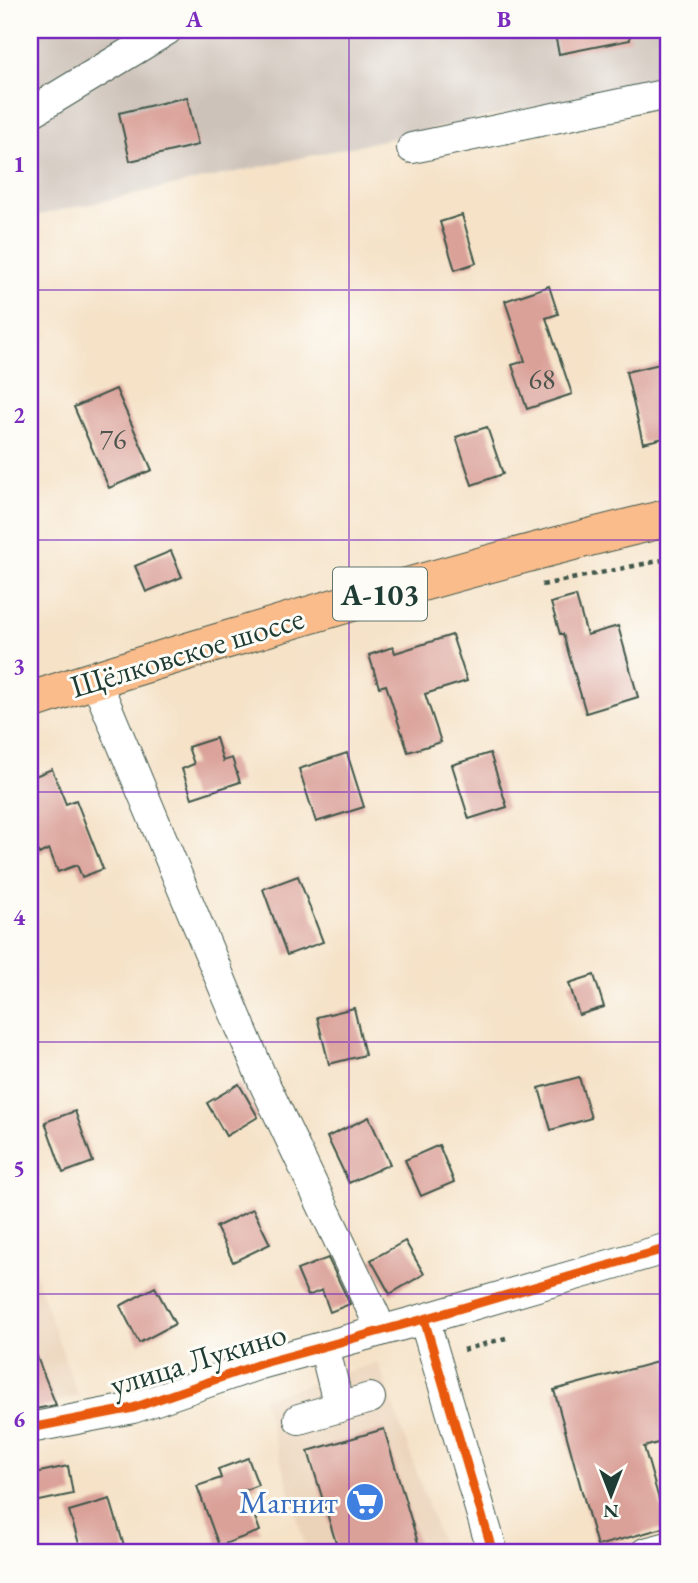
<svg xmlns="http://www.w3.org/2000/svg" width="698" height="1583" viewBox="0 0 698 1583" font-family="'EB Garamond',serif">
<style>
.built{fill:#ebd3b9}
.industrial{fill:#cdc2b9}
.building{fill:#daa199}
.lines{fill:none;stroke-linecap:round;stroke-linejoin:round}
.minor-casing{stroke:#3f564a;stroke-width:32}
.major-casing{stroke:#3f564a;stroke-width:39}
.path{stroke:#3f564a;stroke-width:4.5;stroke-dasharray:5 5;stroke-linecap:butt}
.minor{stroke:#fff;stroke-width:30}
.major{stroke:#fabc8b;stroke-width:37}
.cycleway-casing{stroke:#fdfcf7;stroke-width:13}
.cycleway{stroke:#e8590c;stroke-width:9}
.grid{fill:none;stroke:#7b2cbf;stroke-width:2;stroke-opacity:0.55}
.labels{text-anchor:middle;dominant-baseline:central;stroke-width:6;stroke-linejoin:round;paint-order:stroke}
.number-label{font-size:28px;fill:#4e564d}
.shield{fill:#fdfcf7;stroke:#62766e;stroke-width:2}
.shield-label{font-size:30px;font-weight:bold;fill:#1f3d34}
.street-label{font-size:32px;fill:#1f3d34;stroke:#fdfcf7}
.shop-label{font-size:32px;fill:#366cbe;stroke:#fdfcf7;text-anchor:end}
.neatline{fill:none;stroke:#7b2cbf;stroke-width:2.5}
.grid-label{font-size:23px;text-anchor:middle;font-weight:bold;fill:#7b2cbf}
</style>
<rect width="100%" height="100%" fill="#fdfcf7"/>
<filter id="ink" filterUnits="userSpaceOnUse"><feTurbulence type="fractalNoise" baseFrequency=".0143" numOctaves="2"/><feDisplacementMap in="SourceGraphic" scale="14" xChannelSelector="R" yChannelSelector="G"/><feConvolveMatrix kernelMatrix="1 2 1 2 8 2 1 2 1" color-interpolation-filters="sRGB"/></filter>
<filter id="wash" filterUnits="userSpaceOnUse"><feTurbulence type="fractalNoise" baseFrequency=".00686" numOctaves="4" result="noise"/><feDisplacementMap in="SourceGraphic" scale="28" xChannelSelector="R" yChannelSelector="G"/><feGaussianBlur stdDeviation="1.57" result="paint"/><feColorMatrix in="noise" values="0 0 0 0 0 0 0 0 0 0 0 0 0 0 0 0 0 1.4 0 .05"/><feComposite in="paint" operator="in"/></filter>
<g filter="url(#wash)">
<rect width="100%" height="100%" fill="#f5e2c7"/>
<!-- built -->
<g class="built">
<path d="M30,1260L78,1396L30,1408Z"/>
<path d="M378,1362L445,1553H307L263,1399Z"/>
</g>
<!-- industrial -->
<path class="industrial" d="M30,30H668V78L30,217Z"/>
<g id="blocks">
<!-- building -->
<g class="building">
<path d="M554,30H629L630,40L559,54Z"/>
<path d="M187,97L198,145L130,161L119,113Z"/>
<path d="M462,215L476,263L455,270L440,222Z"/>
<path d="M549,286L558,314L546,318L572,394L527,409L512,365L525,361L505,301Z"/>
<path d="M668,362V437L643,443L626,372Z"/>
<path d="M116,389L152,470L109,488L74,407Z"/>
<path d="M487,427L503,474L472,485L456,437Z"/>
<path d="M171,551L182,577L146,592L135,566Z"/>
<path d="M576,596L587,635L618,626L638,697L586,713L563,634H560L551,603Z"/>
<path d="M452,635L467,681L425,694L441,742L408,752L386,685L379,687L369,655L393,647L395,653Z"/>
<path d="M216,738L223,761L232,758L240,782L192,798L182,769L194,764L188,747Z"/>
<path d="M347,753L364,807L316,822L299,769Z"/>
<path d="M490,753L507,807L469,819L452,765Z"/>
<path d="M52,769L66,804L76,800L103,869L82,877L77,865L58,872L49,849L39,854L30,831V778Z"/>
<path d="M298,876L323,942L287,955L263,889Z"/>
<path d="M594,975L604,1007L579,1015L569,983Z"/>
<path d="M354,1008L365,1055L329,1064L317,1017Z"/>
<path d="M579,1077L591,1118L551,1130L539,1088Z"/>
<path d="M239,1084L258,1117L226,1136L207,1103Z"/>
<path d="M75,1111L93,1162L63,1173L45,1122Z"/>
<path d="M369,1117L390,1164L349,1183L327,1137Z"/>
<path d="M439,1145L454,1182L421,1196L405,1160Z"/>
<path d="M253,1209L270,1244L233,1262L216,1227Z"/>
<path d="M405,1241L424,1274L390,1294L371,1260Z"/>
<path d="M328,1258L350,1304L330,1312L322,1290L308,1296L297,1270Z"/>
<path d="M155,1287L175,1324L139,1343L120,1306Z"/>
<path d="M30,1342H31L56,1405L30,1410Z"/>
<path d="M668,1359V1440L644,1447L667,1527L597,1546L554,1390Z"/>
<path d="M384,1429L421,1553H339L308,1451Z"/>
<path d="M248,1458L258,1485L245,1490L260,1531L219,1546L197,1486L221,1478L218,1469Z"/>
<path d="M68,1466L73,1494L30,1503V1474Z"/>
<path d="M110,1499L126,1553H82L69,1511Z"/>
</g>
</g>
</g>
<g filter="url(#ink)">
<use href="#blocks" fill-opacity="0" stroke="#3f564a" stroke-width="2"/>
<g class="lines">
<defs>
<g id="minor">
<path d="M30,113L167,30"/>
<path d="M412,148L668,94"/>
<path d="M95,679L263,1081L375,1316L380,1331"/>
<path d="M424,1319L493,1553"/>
<path d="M324,1346L339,1407"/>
<path d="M299,1419L370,1398"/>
<path d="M30,1428L133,1408L260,1364L424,1319L668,1248"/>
<path d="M645,1553L668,1547"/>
</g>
<path id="major" d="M30,701C100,677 172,656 243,635C384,592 525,552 668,518"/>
</defs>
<!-- minor casing -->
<use href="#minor" class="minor-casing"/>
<!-- major casing -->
<use href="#major" class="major-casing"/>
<!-- path -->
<g class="path">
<path d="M542,585L668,559"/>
<path d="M463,1350L506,1338"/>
</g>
<!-- minor -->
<use href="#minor" class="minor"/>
<!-- major -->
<use href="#major" class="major"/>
<defs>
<g id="cycleway">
<path d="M424,1319L493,1553"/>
<path d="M30,1428L133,1408L260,1364L424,1319L668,1248"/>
</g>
</defs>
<!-- cycleway casing -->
<use href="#cycleway" class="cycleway-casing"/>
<!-- cycleway -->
<use href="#cycleway" class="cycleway"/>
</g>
</g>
<!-- grid -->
<path class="grid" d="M349,30V1553M30,290H668M30,540H668M30,792H668M30,1042H668M30,1294H668"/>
<!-- icons -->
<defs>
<symbol id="supermarket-disc" viewBox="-11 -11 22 22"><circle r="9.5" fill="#3f7fe0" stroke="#fdfcf7"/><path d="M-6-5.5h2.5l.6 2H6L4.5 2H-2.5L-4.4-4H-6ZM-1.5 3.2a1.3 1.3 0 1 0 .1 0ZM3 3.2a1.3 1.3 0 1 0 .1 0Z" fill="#fff"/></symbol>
</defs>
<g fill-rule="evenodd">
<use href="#supermarket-disc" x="343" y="1480" width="44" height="44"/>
</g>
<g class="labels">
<!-- number labels -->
<g class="number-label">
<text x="542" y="379">68</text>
<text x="113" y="439">76</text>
</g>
<!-- shield labels -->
<rect class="shield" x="333" y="567.5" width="94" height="53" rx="5"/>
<g class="shield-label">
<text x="380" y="594">А-103</text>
</g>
<!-- street labels -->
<g class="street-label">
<text transform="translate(187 652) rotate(-17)">Щёлковское шоссе</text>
<text transform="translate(198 1359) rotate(-17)">улица Лукино</text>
</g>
<!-- shop labels -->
<g class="shop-label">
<text x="338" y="1502">Магнит</text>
</g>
</g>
<!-- margin -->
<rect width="698" height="1583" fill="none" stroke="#fdfcf7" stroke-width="77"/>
<!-- north arrow -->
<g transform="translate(611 1495) rotate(180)" stroke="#fdfcf7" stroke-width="5" paint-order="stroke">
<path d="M0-5L12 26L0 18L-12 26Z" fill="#1f3d34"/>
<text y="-10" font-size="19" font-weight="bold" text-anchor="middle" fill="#1f3d34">N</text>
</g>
<rect x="38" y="38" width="622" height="1506" class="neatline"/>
<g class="grid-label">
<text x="194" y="27">A</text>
<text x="504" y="27">B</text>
<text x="19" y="172">1</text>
<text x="19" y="423">2</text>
<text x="19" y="674">3</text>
<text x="19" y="925">4</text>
<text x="19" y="1176">5</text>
<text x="19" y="1427">6</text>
</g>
</svg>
